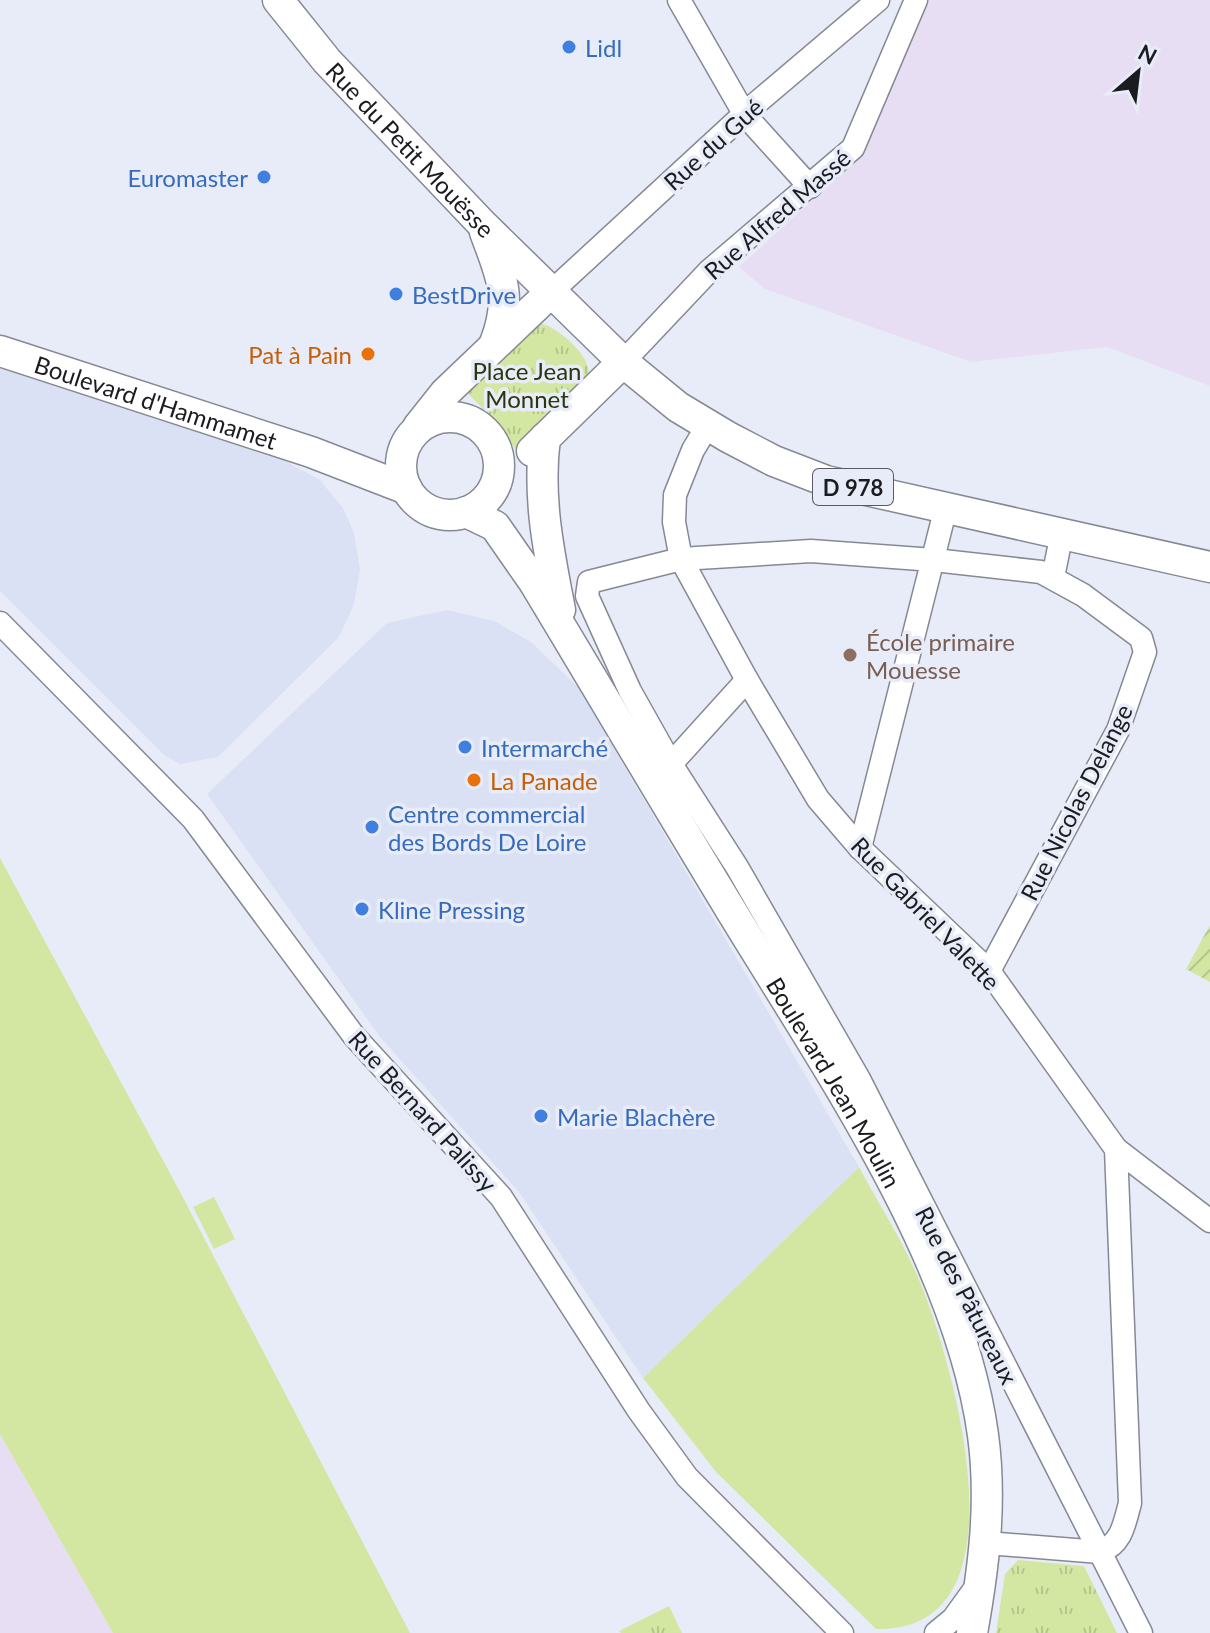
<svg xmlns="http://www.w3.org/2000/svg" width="1210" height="1633" viewBox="0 0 1210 1633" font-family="Lato,sans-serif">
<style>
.built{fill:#dbe1f4}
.industrial{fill:#e8def3}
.grass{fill:#d3e7a3}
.park{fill:url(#park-tufts)}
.garden{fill:url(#garden-furrows)}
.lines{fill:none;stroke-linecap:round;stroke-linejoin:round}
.minor-casing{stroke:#868994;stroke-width:25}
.major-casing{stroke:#868994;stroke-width:33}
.minor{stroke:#fff;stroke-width:22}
.major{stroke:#fff;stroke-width:30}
.shop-dot{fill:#3f7fe0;stroke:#e8ecf8;stroke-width:3}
.food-dot{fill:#e8710a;stroke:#e8ecf8;stroke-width:3}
.education-dot{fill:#8d6e63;stroke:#e8ecf8;stroke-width:3}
.labels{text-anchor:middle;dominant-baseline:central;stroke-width:7;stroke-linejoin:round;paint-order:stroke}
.shield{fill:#e8ecf8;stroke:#585a61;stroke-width:2}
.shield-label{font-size:22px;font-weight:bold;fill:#1b1c20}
.shop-label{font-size:24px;fill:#366cbe;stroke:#e8ecf8;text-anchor:start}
.street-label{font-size:24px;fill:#1b1c20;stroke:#e8ecf8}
.food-label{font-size:24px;fill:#c56008;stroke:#e8ecf8;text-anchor:end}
.park-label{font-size:24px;fill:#2c360d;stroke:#e8ecf8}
.education-label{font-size:24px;fill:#785e54;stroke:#e8ecf8;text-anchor:start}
</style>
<defs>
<pattern id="park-tufts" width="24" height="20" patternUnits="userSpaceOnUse" patternTransform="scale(2)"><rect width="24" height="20" fill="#d3e7a3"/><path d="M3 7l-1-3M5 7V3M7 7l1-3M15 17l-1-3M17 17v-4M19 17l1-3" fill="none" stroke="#b5c68c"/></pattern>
<pattern id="garden-furrows" width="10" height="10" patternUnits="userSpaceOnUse" patternTransform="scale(2)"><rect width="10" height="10" fill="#d3e7a3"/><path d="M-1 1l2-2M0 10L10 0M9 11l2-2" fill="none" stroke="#b5c68c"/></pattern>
</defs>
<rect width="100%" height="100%" fill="#e8ecf8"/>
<!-- built -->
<g class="built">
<path d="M0,367L278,457L320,480L343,508L354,533L360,570L354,604L339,637L218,757L180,764L164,755L0,591Z"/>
<path d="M447,610L494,621L531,642L578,687L859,1167L643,1378L519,1192L380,1037L207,794L387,623Z"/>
</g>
<!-- industrial -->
<g class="industrial">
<path d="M915,0H1210V386L1107,347L971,362L765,289L739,267L864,153L924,8Z"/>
<path d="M0,1434L113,1633H0Z"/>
</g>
<!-- grass -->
<g class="grass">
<path d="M0,858L178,1188L410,1633H113L0,1434Z"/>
<path d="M859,1167C881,1208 908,1249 924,1292C952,1364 1032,1633 876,1629L716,1472L643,1378Z"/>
<path d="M214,1197L235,1239L214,1249L193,1207Z"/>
</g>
<!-- park -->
<g class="park">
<path d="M543,324C561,330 591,356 589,376L515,449L501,426L465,391L534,325Z"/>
<path d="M1018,1560L1084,1566L1117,1633H996L1005,1574Z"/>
<path d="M669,1606L682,1633H621L619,1631Z"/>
</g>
<!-- garden -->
<path class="garden" d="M1210,925V982L1186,969Z"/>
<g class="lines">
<defs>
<g id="minor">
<path d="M679,0L745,115L810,187"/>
<path d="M551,292L753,106L878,0"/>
<path d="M623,362L709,271L853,148L916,0"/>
<path d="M708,425L693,450L675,495L674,522L681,559L747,680L818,799L860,848L989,971L1116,1149L1130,1503C1124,1525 1122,1543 1100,1552L1141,1633"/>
<path d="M1053,577L1062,533"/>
<path d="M0,623L193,819L354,1036L501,1197L639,1411L687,1477L842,1633"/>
<path d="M671,764L747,680"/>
<path d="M860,848L946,507"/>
<path d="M989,971L1118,730L1145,652L1141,638L1083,595L1041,572L934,560L811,551L681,559L589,582L587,596L630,691L671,764L737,867L859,1079L1100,1552"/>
<path d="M1116,1149L1210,1221"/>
<path d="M987,1543L1100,1552"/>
<path d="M936,1633L953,1619L979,1583"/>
</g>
<g id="major">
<path id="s1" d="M278,0L327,61L483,225L623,362L678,407L728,437L774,461L826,481L1210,567"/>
<path d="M485,232C501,276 513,297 495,343"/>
<path id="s2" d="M0,351L311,452L407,489"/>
<circle cx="450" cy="466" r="49"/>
<path d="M418,427L445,393L551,292"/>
<path d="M545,438C537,496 549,553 560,610"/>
<path d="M532,451L623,362"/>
<path id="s3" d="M466,512L495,526L534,582C604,698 672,814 743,930C833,1077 959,1261 983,1435C992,1502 984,1566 972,1633"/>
</g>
</defs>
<!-- minor casing -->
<use href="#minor" class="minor-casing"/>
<!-- major casing -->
<use href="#major" class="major-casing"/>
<!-- minor -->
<use href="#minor" class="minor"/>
<!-- major -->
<use href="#major" class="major"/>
</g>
<!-- markers -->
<g class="shop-dot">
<circle cx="569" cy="47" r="8"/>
<circle cx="264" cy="177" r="8"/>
<circle cx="396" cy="294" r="8"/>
<circle cx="465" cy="747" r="8"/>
<circle cx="372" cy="827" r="8"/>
<circle cx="362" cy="909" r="8"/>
<circle cx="541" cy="1116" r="8"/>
</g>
<g class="food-dot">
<circle cx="368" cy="354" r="8"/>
<circle cx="474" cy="780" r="8"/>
</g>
<circle class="education-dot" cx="850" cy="655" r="8"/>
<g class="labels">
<!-- shield labels -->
<rect class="shield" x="813" y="469" width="80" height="36" rx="6"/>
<g class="shield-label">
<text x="853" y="487">D 978</text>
</g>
<!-- shop labels -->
<g class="shop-label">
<text x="585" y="47">Lidl</text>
<text x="248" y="177" text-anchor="end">Euromaster</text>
<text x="412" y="294">BestDrive</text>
<text x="481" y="747">Intermarché</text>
<text x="388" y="813">Centre commercial<tspan x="388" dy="28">des Bords De Loire</tspan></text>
<text x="378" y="909">Kline Pressing</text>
<text x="557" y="1116">Marie Blachère</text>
</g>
<!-- street labels -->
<g class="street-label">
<text transform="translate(713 144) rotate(-42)">Rue du Gué</text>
<text stroke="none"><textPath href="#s1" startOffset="200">Rue du Petit Mouësse</textPath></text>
<text transform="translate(777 214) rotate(-41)">Rue Alfred Massé</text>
<text stroke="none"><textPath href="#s2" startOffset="164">Boulevard d'Hammamet</textPath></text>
<text transform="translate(1076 802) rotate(-63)">Rue Nicolas Delange</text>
<text transform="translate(926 913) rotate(46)">Rue Gabriel Valette</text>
<text stroke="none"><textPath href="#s3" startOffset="684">Boulevard Jean Moulin</textPath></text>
<text transform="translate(423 1111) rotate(48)">Rue Bernard Palissy</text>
<text transform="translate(967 1295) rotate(63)">Rue des Pâtureaux</text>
</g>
<!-- food labels -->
<g class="food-label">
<text x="352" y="354">Pat à Pain</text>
<text x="490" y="780" text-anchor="start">La Panade</text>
</g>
<!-- park labels -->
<g class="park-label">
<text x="527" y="370">Place Jean<tspan x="527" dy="28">Monnet</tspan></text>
</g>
<!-- education labels -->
<g class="education-label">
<text x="866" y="641">École primaire<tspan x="866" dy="28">Mouesse</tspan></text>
</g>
</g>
<!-- north arrow -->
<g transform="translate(1138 72) rotate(28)" stroke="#e8ecf8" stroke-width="6" paint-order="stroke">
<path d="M0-6L14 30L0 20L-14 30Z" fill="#1b1c20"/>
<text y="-12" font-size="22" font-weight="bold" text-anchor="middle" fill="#1b1c20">N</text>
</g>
</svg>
